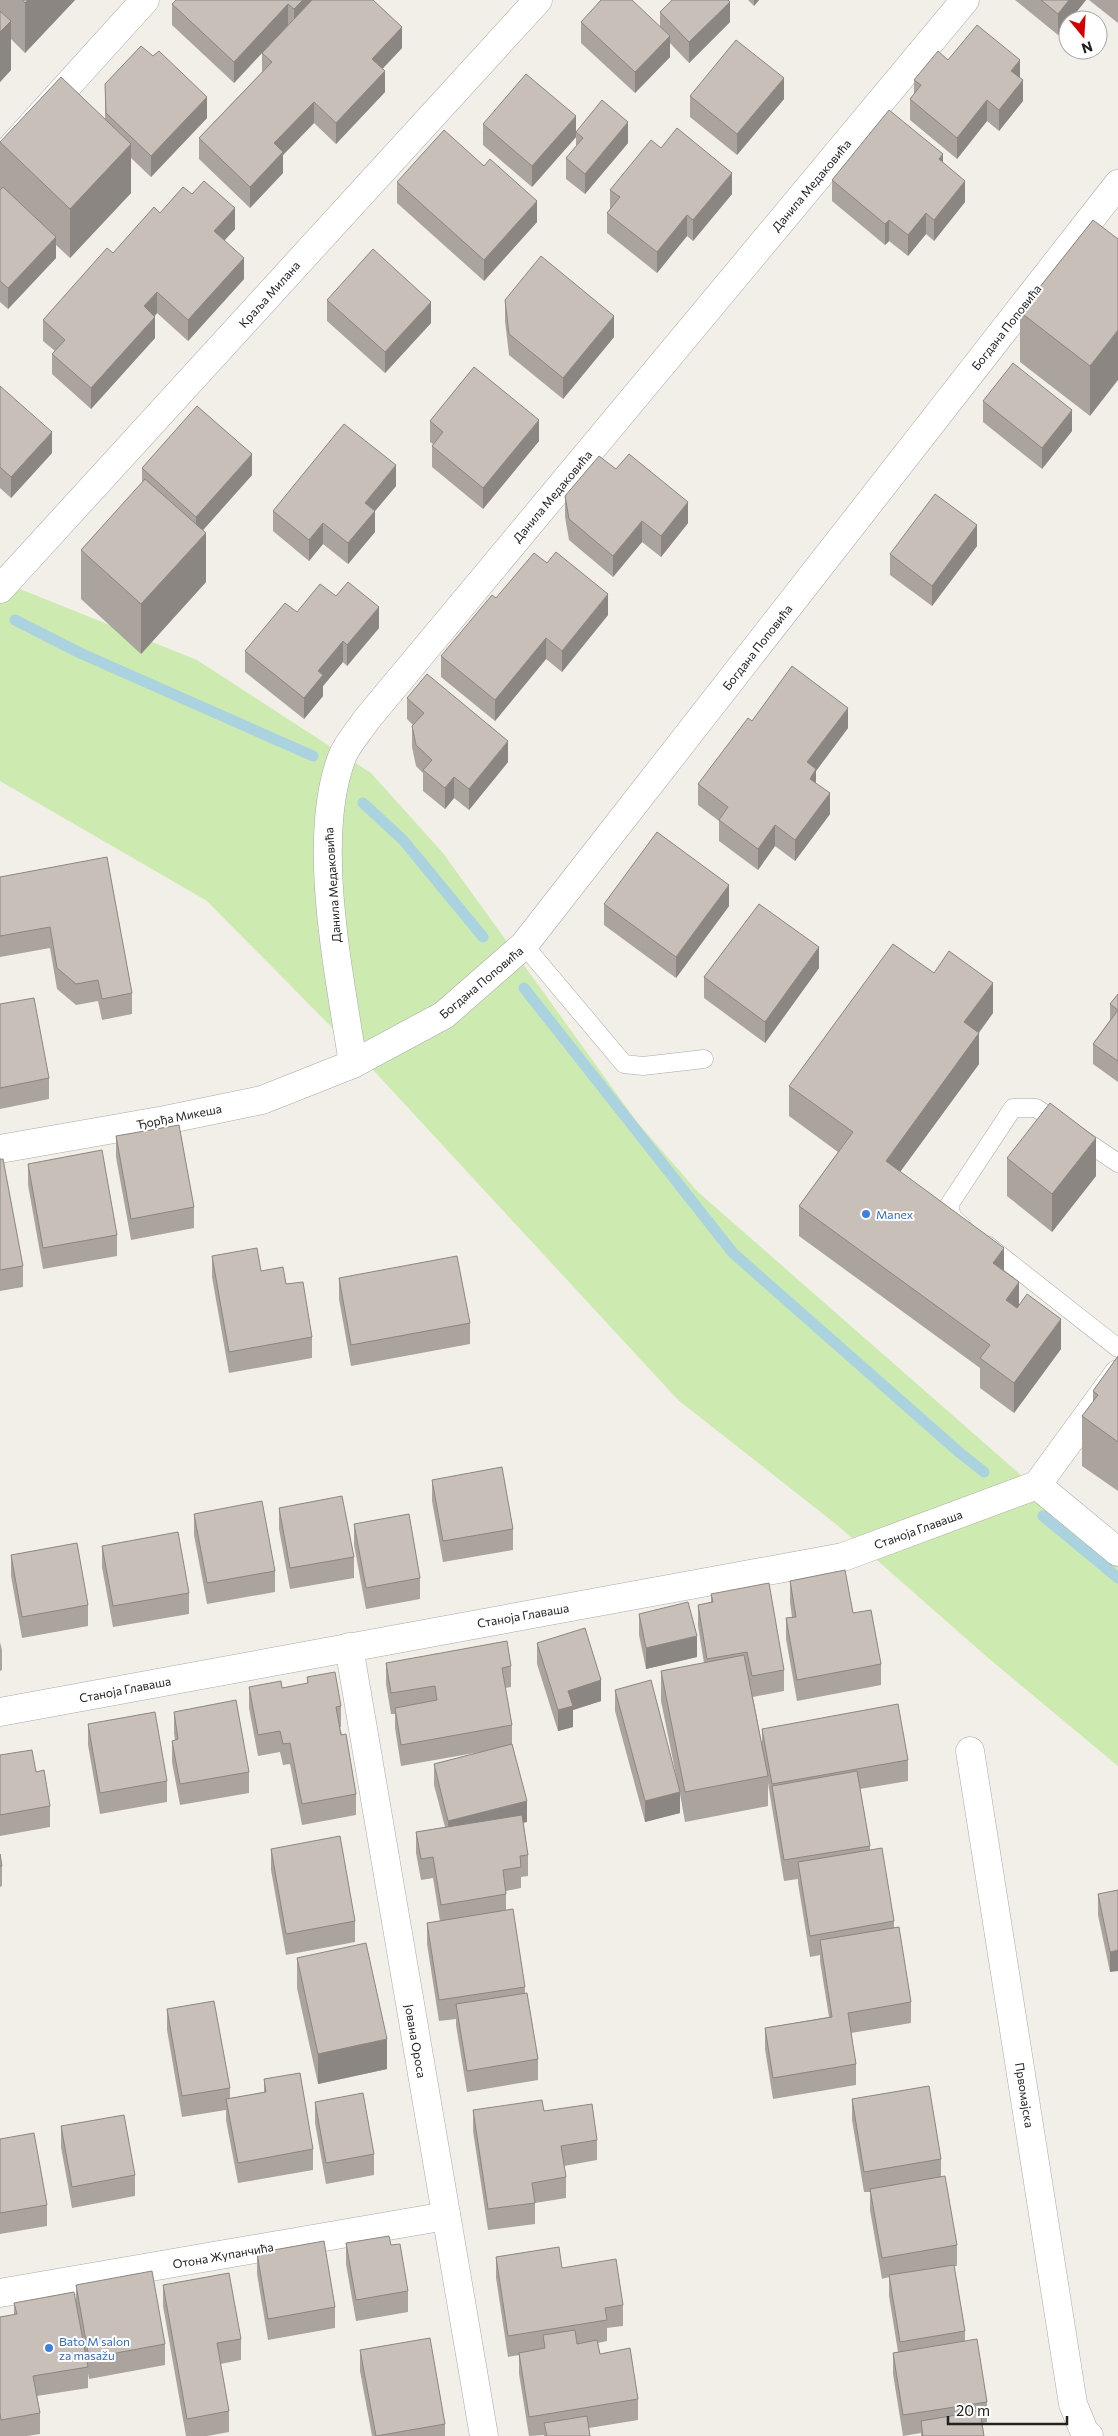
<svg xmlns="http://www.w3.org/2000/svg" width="1118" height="2436" viewBox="0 0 1118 2436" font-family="Commissioner,sans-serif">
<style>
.grass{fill:#cdebb0}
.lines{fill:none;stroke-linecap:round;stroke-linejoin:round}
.stream{stroke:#aad3df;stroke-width:11}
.lane-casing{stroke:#a9a9a9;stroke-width:19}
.street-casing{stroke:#a9a9a9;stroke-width:29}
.lane{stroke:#fff;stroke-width:18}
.street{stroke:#fff;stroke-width:28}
.wall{fill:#aba49e}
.shaded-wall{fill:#8b8681}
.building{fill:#c7bfb8;stroke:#8b8681}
.shop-dot{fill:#3f7fe0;stroke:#fff;stroke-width:2}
.labels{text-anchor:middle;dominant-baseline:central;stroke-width:4;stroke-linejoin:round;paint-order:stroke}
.street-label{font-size:12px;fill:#222;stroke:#fff}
.shop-label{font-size:12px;fill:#366cbe;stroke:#fff;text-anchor:start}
</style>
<rect width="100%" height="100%" fill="#f2efe9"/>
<!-- grass -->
<path class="grass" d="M0,581L197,660L371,773L443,853L637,1122L698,1192L1118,1560V1766L987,1657L837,1525L678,1400L363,1059L207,901L0,781Z"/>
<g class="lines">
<!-- stream -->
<g class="stream">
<path d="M15,620L80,653L313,756"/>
<path d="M363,803L403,840L483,937"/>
<path d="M524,988L733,1253L960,1453L984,1472"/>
<path d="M1043,1516L1118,1578"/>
</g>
<defs>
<g id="lane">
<path d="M524,945L624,1064L643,1066L704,1059"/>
<path d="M962,1226L952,1217L949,1205L1013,1108H1036L1118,1163"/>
<path d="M987,1245L1118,1348"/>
</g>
<g id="street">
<path d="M0,160L145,0"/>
<path d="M0,589L538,0"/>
<path d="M353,1064C340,976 310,841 342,757C347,744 359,731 367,719L965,0"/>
<path d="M0,1149L165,1120L262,1100L353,1064L444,1015L524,945L1118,184"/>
<path d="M1037,1485L1118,1374"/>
<path d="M1037,1485L1118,1552"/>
<path d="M349,1647L484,2436"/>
<path d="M0,1712L843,1557L1037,1485"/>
<path d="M970,1751L1073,2404L1084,2431L1089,2436"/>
<path d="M0,2293L446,2216"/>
</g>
</defs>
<!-- lane casing -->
<use href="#lane" class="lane-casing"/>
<!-- street casing -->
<use href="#street" class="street-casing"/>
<!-- lane -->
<use href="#lane" class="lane"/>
<!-- street -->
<use href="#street" class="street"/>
</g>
<!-- wall -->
<g class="wall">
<path d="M0,0H75L25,53L11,39V70L0,82Z"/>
<path d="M373,0L402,48L382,69L385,92L336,144L314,123L283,155V173L250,208L199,159V138L262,72V53L234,83L172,25V4Z"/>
<path d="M748,0H759L754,6Z"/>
<path d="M1015,0H1086L1070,20H1068L1058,35Z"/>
<path d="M1089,0H1118V23Z"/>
<path d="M660,12L730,22L689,63L670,43V57L635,93L581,43V22L660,27Z"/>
<path d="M948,60L1020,78L1023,101L999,131L987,121L957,159L910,120V99L914,94V80Z"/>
<path d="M105,84L207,118L151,177L131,158V193L70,258L56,245V258L8,309L0,302V142L105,119Z"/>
<path d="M690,96L784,99L737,155L690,117Z"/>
<path d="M483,124L576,137L532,187L483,145Z"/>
<path d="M576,132L628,143L585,194L566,179V158L576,147Z"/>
<path d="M661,148L732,194L693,241L687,236L657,273L607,233V213L610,209V190Z"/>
<path d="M943,163L965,202L934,241L926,234L908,256L889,241L885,245L832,201V180Z"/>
<path d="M397,182L537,222L484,281L397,203Z"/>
<path d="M160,213L235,229L224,240L244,279L188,341L157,313L155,316V338L91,409L52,374V354L55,351L43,341V320L113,253Z"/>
<path d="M1093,220L1090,416L1020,362V312Z"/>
<path d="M327,300L431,323L385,373L327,321Z"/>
<path d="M505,300L614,337L563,399L509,355L505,321Z"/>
<path d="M0,386L52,453L11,498L0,488Z"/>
<path d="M983,401L1072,431L1042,469L983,422Z"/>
<path d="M430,421L539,441L483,509L432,467V446L433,444L430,442Z"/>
<path d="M142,468L252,475L203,530L206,582L141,654L81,599V550L142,483Z"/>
<path d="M616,469L688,523L661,557L642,542L613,577L569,540L565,517V496Z"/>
<path d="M396,486L375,511V532L348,564L323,544L309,561L273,531V511Z"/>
<path d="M977,546L932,606L890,575V554Z"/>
<path d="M336,596L379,628L347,666L343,662L323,686V696L304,719L245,672V651L297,612Z"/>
<path d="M496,598L608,615L562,672L546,659L495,721L441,677V656Z"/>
<path d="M407,698L508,762L469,810L454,798L445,809L423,791V773L416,766L412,747V726L413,725L407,719Z"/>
<path d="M752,721L848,728L816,771V783L830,814L795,861L775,846L758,870L719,841V821L698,805V784Z"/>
<path d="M0,877L132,993V1014L102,1020L98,1001L76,1005L57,989L50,948L0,957Z"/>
<path d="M604,904L729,906L676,978L604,925Z"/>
<path d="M819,968L765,1043L704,998V977Z"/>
<path d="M934,973L993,1013L979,1033V1064L900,1172L1004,1272L1019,1305L1061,1349L1014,1413L980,1388V1368L799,1236V1206L838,1152L789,1116V1086Z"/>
<path d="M1118,994V1082L1093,1064V1044L1110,1020V1004Z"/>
<path d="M0,1004L49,1078V1099L0,1109Z"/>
<path d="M116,1136L194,1207V1228L131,1240L116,1157Z"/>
<path d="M1007,1158L1096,1176L1052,1232L1007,1196Z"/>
<path d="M0,1159L23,1266V1287L0,1291Z"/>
<path d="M28,1164L117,1235V1256L43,1269L28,1185Z"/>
<path d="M212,1256L261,1271L286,1284L312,1337V1358L229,1373L212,1277Z"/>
<path d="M339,1278L470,1323V1344L351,1366L339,1299Z"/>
<path d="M1118,1356V1491L1082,1466V1416L1093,1402V1391Z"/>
<path d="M432,1480L513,1529V1550L443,1562L432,1501Z"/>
<path d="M279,1508L354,1557V1578L290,1589L279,1529Z"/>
<path d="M194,1514L275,1571V1592L207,1604L194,1535Z"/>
<path d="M354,1524L420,1578V1599L366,1609L354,1545Z"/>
<path d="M102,1546L189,1593V1614L113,1627L102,1567Z"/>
<path d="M11,1555L88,1605V1626L22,1638L11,1576Z"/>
<path d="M790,1581L881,1664V1685L797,1701L786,1639V1618L792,1617L790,1602Z"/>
<path d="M711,1594L784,1670V1691L753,1697L762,1745V1729L908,1760V1781L860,1789L870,1846V1850L894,1921V1928L911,2002V2023L851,2033L856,2064V2085L773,2099L765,2049V2028L829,2017L820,1961V1955L810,1957L798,1883V1879L784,1881L768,1783V1806L685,1822L680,1794V1813L645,1822L615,1711V1690L678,1785L661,1701V1671L704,1663L698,1626V1605L711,1602Z"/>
<path d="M639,1614L697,1657L646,1669L639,1635Z"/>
<path d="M0,1642L2,1650V1670L0,1671Z"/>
<path d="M537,1643L601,1701L573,1710V1727L558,1731L537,1664Z"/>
<path d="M386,1663L511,1666V1687L505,1688L512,1725V1744L527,1822H523L528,1855V1876L521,1877V1888L506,1891V1910L525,1987V1993L538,2059V2080L467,2092L456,2025V2019L439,2021L427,1944V1923L440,1921L433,1878L421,1880L416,1853V1832L445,1827L434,1785V1764L480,1752L401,1766L395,1728V1714H391L386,1684Z"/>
<path d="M307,1677L341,1706V1727H340L356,1794V1815L302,1825L290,1764L283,1765L280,1752L258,1756L249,1708V1687L282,1688L307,1684Z"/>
<path d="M174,1712L249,1772V1793L180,1805L172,1762V1741L175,1740L174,1733Z"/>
<path d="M88,1724L167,1781V1802L100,1814L88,1745Z"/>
<path d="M0,1755L36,1772L50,1806V1827L0,1836Z"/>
<path d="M271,1849L355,1921V1942L286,1955L271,1870Z"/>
<path d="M0,1854L2,1866V1886L0,1887Z"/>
<path d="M1118,1890L1110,1972L1098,1915V1894Z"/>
<path d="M297,1958L387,2069L318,2084L297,1988Z"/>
<path d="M167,2009L230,2088V2099L264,2092V2079L313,2149V2170L238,2183L226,2120V2110L182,2117L167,2030Z"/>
<path d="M852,2099L941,2159V2177L957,2245V2266H954L965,2331V2341L987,2402V2422L982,2423L984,2436H921V2433L903,2436L893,2374V2353L898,2352L889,2296V2277L882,2279L870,2210V2192H864L852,2120Z"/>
<path d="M315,2102L374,2154V2175L326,2184L315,2123Z"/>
<path d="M473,2110L544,2111L597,2140V2160L564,2166L566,2177V2198L535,2203V2224L488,2230L473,2131Z"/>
<path d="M61,2126L135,2175V2196L72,2208L61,2147Z"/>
<path d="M0,2139L47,2205V2226L0,2234Z"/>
<path d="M346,2243L391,2245L408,2291V2312L356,2321L346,2264Z"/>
<path d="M257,2253L335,2307V2328L268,2340L257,2274Z"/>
<path d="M496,2257L562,2268L623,2305V2326L607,2328V2341L598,2343L600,2354L638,2399V2420L589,2428L590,2436H544V2435L529,2436L519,2374V2355L508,2357L496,2278Z"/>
<path d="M76,2285L165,2344V2365L89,2379L88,2373V2388L37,2396L40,2413V2434L27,2436H0V2317L14,2315V2303L76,2301Z"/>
<path d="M163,2285L241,2339V2360L220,2364L229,2411V2432L207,2436H186L163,2306Z"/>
<path d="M360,2350L445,2424V2436H372L360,2371Z"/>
</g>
<!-- shaded-wall -->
<g class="shaded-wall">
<path d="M28,0H75L25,53V3Z"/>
<path d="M303,0H319L294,30V9Z"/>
<path d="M754,0H759L754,6Z"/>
<path d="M1069,0H1086L1070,20H1068V22L1058,35V14Z"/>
<path d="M730,2V22L689,63V42Z"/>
<path d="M288,4V25L234,83V62Z"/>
<path d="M11,21V70L0,82V32Z"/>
<path d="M402,27V48L372,80V59Z"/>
<path d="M670,36V57L635,93V72Z"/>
<path d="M1020,60V81L1011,71Z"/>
<path d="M385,71V92L336,144V123Z"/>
<path d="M784,78V99L737,155V134Z"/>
<path d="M1023,80V101L999,131V110Z"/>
<path d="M207,97V118L151,177V156Z"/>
<path d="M987,100V121L957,159V138Z"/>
<path d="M314,102V123L283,155V173L250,208V187L274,143Z"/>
<path d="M576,116V137L532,187V166Z"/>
<path d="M628,122V143L585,194V174Z"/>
<path d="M131,144V193L70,258V209Z"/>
<path d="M943,154V175L939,159Z"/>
<path d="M732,173V194L693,241V220Z"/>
<path d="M965,181V202L934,241V220Z"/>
<path d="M537,201V222L484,281V260Z"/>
<path d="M235,208V229L214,252V231Z"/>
<path d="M926,213V234L908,256V235Z"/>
<path d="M687,215V236L657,273V252Z"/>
<path d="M889,220V241L885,245V224Z"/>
<path d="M56,237V258L8,309V288Z"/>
<path d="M244,258V279L188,341V320Z"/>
<path d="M157,292V313L144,327V306Z"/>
<path d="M431,302V323L385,373V352Z"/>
<path d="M614,316V337L563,399V378Z"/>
<path d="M155,317V338L91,409V388Z"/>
<path d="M1118,330V380L1090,416V366Z"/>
<path d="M1072,410V431L1042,469V448Z"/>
<path d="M539,420V441L483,509V488Z"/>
<path d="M52,432V453L11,498V477Z"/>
<path d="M252,454V475L196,538V517Z"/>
<path d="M396,465V486L375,511V532L348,564V543L365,503Z"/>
<path d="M688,502V523L661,557V536Z"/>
<path d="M642,521V542L613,577V556Z"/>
<path d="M323,523V544L309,561V540Z"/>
<path d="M977,525V546L932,606V586Z"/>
<path d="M206,533V582L141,654V604Z"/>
<path d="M608,594V615L562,672V651Z"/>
<path d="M379,607V628L347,666V645Z"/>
<path d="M546,638V659L495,721V700Z"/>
<path d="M343,641V662L323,686V696L304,719V698L318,671Z"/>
<path d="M848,708V728L816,771V790L810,799L807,762Z"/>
<path d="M508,741V762L469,810V789Z"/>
<path d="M454,777V798L445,809V788Z"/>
<path d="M830,793V814L795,861V840Z"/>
<path d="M775,825V846L758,870V849Z"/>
<path d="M729,885V906L676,978V957Z"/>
<path d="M819,947V968L765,1043V1022Z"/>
<path d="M993,983V1013L964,1052V1022Z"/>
<path d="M979,1033V1064L886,1191V1161Z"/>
<path d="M1096,1138V1176L1052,1232V1194Z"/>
<path d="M1004,1248V1278L993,1263Z"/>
<path d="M1019,1282V1312L1006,1300Z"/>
<path d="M1061,1319V1349L1014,1413V1383Z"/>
<path d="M697,1636V1657L646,1669V1648Z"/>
<path d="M601,1680V1701L573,1710V1727L558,1731V1710L568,1691Z"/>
<path d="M680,1792V1813L645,1822V1801Z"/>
<path d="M527,1801V1822L448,1842V1821Z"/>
<path d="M1118,1950V1971L1110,1972V1952Z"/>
<path d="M387,2039V2069L318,2084V2054Z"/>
</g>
<!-- building -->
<g class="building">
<path d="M22,0H28L25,3Z"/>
<path d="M176,0H303L294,9L288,4L234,62L172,4Z"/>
<path d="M312,0H373L402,27L372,59L385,71L336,123L314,102L274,143L283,152L250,187L199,138L272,62L262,53Z"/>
<path d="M601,0H632L670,36L635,72L581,22Z"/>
<path d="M672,0H728L730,2L689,42L660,12Z"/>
<path d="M1041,0H1069L1058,14Z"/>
<path d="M0,11L11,21L0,32Z"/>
<path d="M977,25L1020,60L1011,71L1023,80L999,110L987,100L957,138L910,99L921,85L914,80L938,51L948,60Z"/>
<path d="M736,40L784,78L737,134L690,96Z"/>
<path d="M141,46L153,56L159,51L207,97L151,156L106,113L105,84Z"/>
<path d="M526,74L576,116L532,166L483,124Z"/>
<path d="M61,77L131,144L70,209L0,142Z"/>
<path d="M602,100L628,122L585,174L566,158L583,138L576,132Z"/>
<path d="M889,110L943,154L939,159L965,181L934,220L926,213L908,235L889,220L885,224L832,180Z"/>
<path d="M677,128L732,173L693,220L687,215L657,252L607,213L620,197L610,190L651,140L661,148Z"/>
<path d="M444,130L484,166L490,159L537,201L484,260L397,182Z"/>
<path d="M204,181L235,208L214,231L244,258L188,320L157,292L144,306L155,317L91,388L52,354L65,340L43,320L107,248L113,253L154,207L160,213L183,187L192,194Z"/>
<path d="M3,187L56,237L8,288L0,281V190Z"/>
<path d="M1093,220L1118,239V330L1090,366L1020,312Z"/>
<path d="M373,249L431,302L385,352L327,300Z"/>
<path d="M541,256L614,316L563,378L509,334L505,300Z"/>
<path d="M1013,363L1072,410L1042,448L983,401Z"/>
<path d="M474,367L539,420L483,488L432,446L443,432L430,421Z"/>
<path d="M0,386L52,432L11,477L0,467Z"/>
<path d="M197,406L252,454L196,517L142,468Z"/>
<path d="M344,424L396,465L365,503L375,511L348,543L323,523L309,540L273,511Z"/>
<path d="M629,454L688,502L661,536L642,521L613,556L569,519L565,496L599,456L616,469Z"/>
<path d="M145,479L206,533L141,604L81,550Z"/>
<path d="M935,494L977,525L932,586L890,554Z"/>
<path d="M556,552L608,594L562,651L546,638L495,700L441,656L492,595L496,598L534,553L547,563Z"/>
<path d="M348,582L379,607L347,645L343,641L318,671L323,675L304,698L245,651L285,603L297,612L320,584L336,596Z"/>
<path d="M792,666L848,708L807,762L816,769L810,779L830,793L795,840L775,825L758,849L719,820L728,807L698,784L748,718L752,721Z"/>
<path d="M427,674L508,741L469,789L454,777L445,788L423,770L432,760L416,745L412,726L424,713L407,698Z"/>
<path d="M657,832L729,885L676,957L604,904Z"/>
<path d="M107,857L132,993L102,999L98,980L76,984L57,968L50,927L0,936V877Z"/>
<path d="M759,904L819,947L765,1022L704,977Z"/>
<path d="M893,944L934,973L949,951L993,983L964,1022L979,1033L886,1161L1004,1248L993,1263L1019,1282L1006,1300L1017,1308L1027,1294L1061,1319L1014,1383L980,1358L990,1345L799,1206L853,1132L789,1086Z"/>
<path d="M1118,994V1061L1093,1044L1118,1010L1110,1004Z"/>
<path d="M34,998L49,1078L0,1088V1004Z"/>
<path d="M1050,1103L1096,1138L1052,1194L1007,1158Z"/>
<path d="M179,1125L194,1207L131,1219L116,1136Z"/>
<path d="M102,1150L117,1235L43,1248L28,1164Z"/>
<path d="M0,1159H3L23,1266L0,1270Z"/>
<path d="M257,1248L261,1271L283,1267L286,1284L303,1282L312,1337L229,1352L212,1256Z"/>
<path d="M457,1256L470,1323L351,1345L339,1278Z"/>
<path d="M1118,1356V1442L1082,1416L1098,1395L1093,1391Z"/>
<path d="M502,1467L513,1529L443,1541L432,1480Z"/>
<path d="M342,1496L354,1557L290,1568L279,1508Z"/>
<path d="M262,1501L275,1571L207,1583L194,1514Z"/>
<path d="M409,1514L420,1578L366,1588L354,1524Z"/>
<path d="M178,1532L189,1593L113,1606L102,1546Z"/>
<path d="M77,1543L88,1605L22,1617L11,1555Z"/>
<path d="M845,1570L853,1613L871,1610L881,1664L797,1680L786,1618L796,1617L790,1581Z"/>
<path d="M769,1583L784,1670L752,1676L747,1652L707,1659L698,1605L713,1602L711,1594Z"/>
<path d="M688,1602L697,1636L646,1648L639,1614Z"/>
<path d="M585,1628L601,1680L568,1691L573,1706L558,1710L537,1643Z"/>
<path d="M507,1641L511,1666L502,1668L512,1725L401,1745L395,1708L437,1700L435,1686L391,1693L386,1663Z"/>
<path d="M744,1655L768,1776L685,1792L661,1671Z"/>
<path d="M335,1672L341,1706L336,1707L341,1735L346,1734L356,1794L302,1804L290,1743L283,1744L280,1731L258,1735L249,1687L281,1681L282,1688L308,1683L307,1677Z"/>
<path d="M651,1680L680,1792L645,1801L615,1690Z"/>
<path d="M236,1700L249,1772L180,1784L172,1741L178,1739L174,1712Z"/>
<path d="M898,1704L908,1760L772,1784L762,1729Z"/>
<path d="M155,1712L167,1781L100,1793L88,1724Z"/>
<path d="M512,1744L527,1801L448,1821L434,1764Z"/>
<path d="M32,1750L36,1772L44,1770L50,1806L0,1815V1755Z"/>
<path d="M857,1771L870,1846L784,1860L772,1786Z"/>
<path d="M522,1815L528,1855L520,1856L521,1867L503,1870L506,1894L441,1905L433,1857L421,1859L416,1832Z"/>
<path d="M340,1836L355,1921L286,1934L271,1849Z"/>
<path d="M882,1848L894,1921L810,1936L798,1862Z"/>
<path d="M0,1854L2,1866H0Z"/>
<path d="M1118,1890V1950L1110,1952L1098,1894Z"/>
<path d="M513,1909L525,1987L439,2000L427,1923Z"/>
<path d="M899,1927L911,2002L848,2013L856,2064L773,2078L765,2028L832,2017L820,1940Z"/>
<path d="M366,1943L387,2039L318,2054L297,1958Z"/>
<path d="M527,1993L538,2059L467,2071L456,2004Z"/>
<path d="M214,2001L230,2088L182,2096L167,2009Z"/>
<path d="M300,2073L313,2149L238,2163L226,2099L266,2092L264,2079Z"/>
<path d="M929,2086L941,2159L864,2172L852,2099Z"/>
<path d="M363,2093L374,2154L326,2163L315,2102Z"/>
<path d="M542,2100L544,2111L592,2104L597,2140L561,2146L566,2177L532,2183L535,2203L488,2209L473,2110Z"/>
<path d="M124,2115L135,2175L72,2187L61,2126Z"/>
<path d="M34,2133L47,2205L0,2213V2139Z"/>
<path d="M945,2176L957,2245L882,2258L870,2189Z"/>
<path d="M389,2236L391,2245L400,2244L408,2291L356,2300L346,2243Z"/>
<path d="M324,2241L335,2307L268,2319L257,2253Z"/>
<path d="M559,2247L562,2268L616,2259L623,2305L605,2308L607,2320L508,2336L496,2257Z"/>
<path d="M954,2265L965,2331L900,2342L889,2275Z"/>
<path d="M152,2271L165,2344L89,2358L76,2285Z"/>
<path d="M229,2273L241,2339L217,2343L229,2411L187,2419L163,2285Z"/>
<path d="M74,2292L88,2367L33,2376L40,2413L1,2420L0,2413V2317L17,2314L14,2303Z"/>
<path d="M575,2330L577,2344L597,2340L600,2354L630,2348L638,2399L529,2417L519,2353L545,2348L543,2335Z"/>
<path d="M430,2338L445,2424L376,2436L360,2350Z"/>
<path d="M977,2339L987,2402L903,2415L893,2353Z"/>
<path d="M980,2411L984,2436H923L921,2421Z"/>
<path d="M587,2416L590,2436H547L544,2423Z"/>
</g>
<!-- markers -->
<g class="shop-dot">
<circle cx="866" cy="1214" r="5"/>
<circle cx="49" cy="2348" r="5"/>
</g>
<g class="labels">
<!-- street labels -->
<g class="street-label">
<text transform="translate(811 185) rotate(-50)">Данила Медаковића</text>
<text transform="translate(269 294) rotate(-48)">Краља Милана</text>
<text transform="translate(1006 327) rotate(-52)">Богдана Поповића</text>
<text transform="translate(552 496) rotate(-50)">Данила Медаковића</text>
<text transform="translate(757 647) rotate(-52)">Богдана Поповића</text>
<text transform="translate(332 885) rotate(-94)">Данила Медаковића</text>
<text transform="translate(481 982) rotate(-40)">Богдана Поповића</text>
<text transform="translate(179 1116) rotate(-11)">Ђорђа Микеша</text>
<text transform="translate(918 1529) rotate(-20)">Станоја Главаша</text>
<text transform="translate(523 1615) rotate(-10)">Станоја Главаша</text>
<text transform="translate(125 1689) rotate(-11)">Станоја Главаша</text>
<text transform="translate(416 2041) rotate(80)">Јована Ороса</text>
<text transform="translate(1025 2095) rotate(81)">Првомајска</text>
<text transform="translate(223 2255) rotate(-10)">Отона Жупанчића</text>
</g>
<!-- shop labels -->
<g class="shop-label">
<text x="876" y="1214">Manex</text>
<text x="59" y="2341">Bato M salon<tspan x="59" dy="14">za masažu</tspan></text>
</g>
</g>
<!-- north arrow -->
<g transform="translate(1083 35) rotate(162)"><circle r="24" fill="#ffffff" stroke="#a7a7a7"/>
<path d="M0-4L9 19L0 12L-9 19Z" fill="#d40000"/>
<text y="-8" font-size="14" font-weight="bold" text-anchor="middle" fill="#222222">N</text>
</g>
<!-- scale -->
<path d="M948 2416v8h119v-8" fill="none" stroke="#222222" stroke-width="2.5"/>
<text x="956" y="2416" font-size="15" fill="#222222" stroke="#ffffff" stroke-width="4" paint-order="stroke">20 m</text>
</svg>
